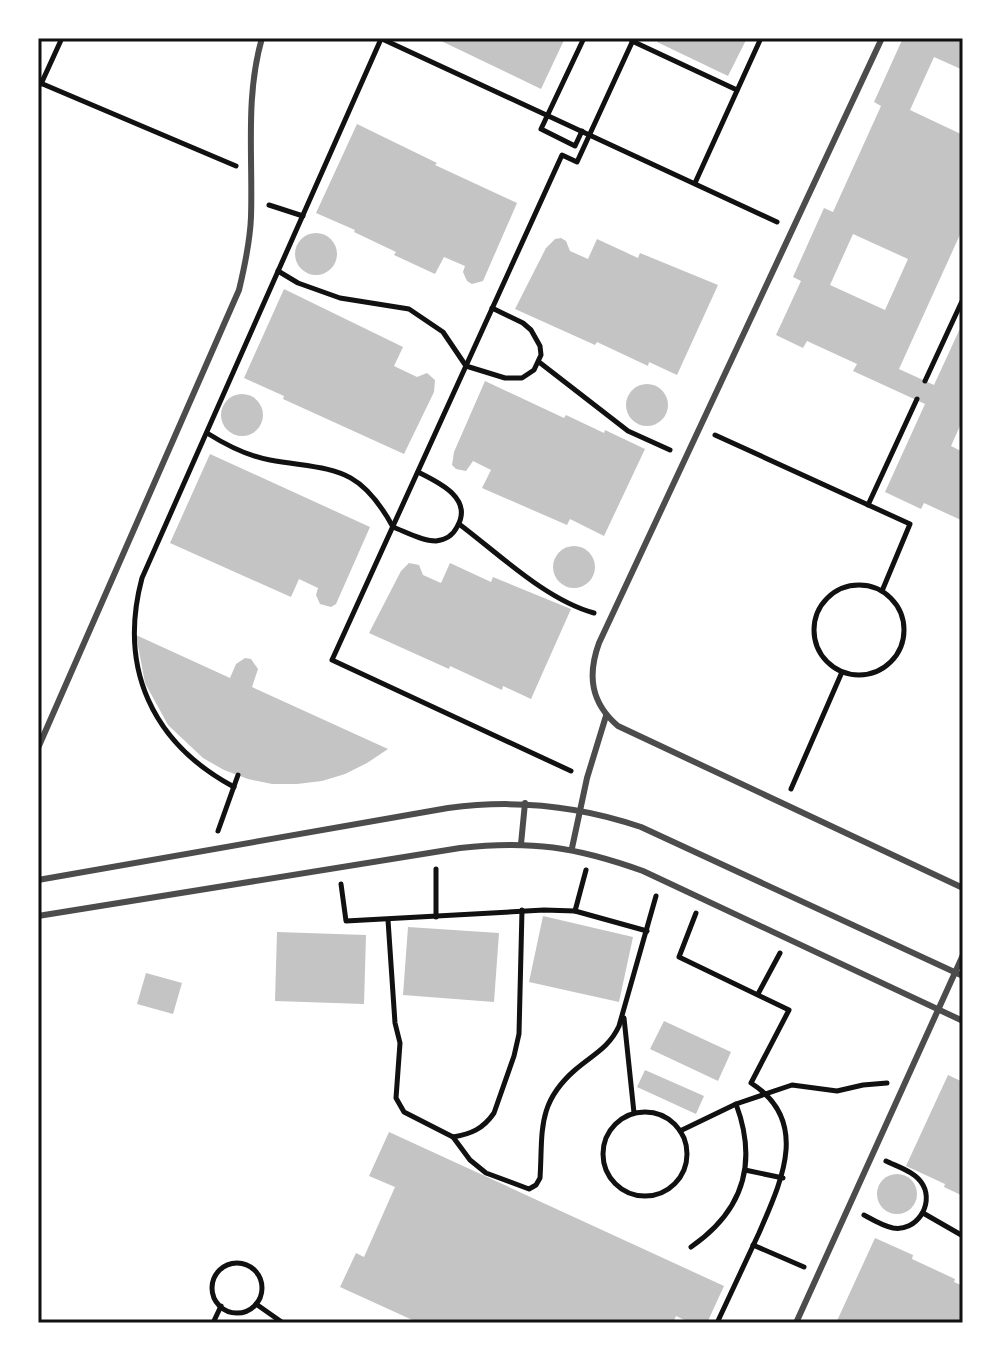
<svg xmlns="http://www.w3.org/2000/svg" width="1001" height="1361" viewBox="0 0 1001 1361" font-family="Jost,sans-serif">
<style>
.building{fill:#c4c4c4;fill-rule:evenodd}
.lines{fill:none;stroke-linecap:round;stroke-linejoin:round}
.path{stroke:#111;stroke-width:5}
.service{stroke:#4c4c4c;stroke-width:6}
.neatline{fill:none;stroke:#111;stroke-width:3}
</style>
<rect width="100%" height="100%" fill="#fff"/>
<!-- building -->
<g class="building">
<path d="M435,38H565L541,89Z"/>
<path d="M659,38H747L728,76L657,42Z"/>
<path d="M903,38H963V70L934,57L910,110L963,135V228L899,369L934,385L963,322V419L951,446L963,452V521L924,503L921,509L885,492L925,404L853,371L857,364L807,341L803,348L776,335L801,281L793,277L824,208L833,212L881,106L874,102ZM853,234L908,259L885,310L830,285Z"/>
<path d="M357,124L437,163L435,165L517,203L483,281L472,284L467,281L463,272L465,266L444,257L435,274L394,255L396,252L354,232L355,230L316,213Z"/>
<circle cx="316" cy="254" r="21"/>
<path d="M561,238L566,241L570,251L588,259L597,239L638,258L640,253L718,285L677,375L649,362L648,366L597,342L595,345L515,309L546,248L555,239Z"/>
<path d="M284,289L403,347L394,366L417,377L427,373L435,380L434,392L404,454L283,399L284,396L244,378Z"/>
<path d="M485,381L564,418L566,415L604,433L605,430L645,449L604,536L570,519L567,525L482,488L491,470L473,461L466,471L456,469L452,465L454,452Z"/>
<circle cx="647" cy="405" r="21"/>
<circle cx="242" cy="415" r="21"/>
<path d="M210,454L370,527L336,604L331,607L320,604L316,595L318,588L299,579L291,597L170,543Z"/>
<circle cx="574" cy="567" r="21"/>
<path d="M409,563L419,565L423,575L441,583L450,563L491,582L493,577L571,609L531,699L503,686L502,690L450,666L449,669L369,633L401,571Z"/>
<path d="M136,635L230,678L236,664L245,658L251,659L258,669L252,687L388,749L367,763L345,774L322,781L297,784H272L248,779L224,770L203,758L168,725L145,683Z"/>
<path d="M543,916L633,937L619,1002L529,982Z"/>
<path d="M408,927L499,933L494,1002L403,995Z"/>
<path d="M277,932L366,935L364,1004L275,1001Z"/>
<path d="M146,973L182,983L173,1014L137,1004Z"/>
<path d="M664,1021L731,1052L718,1081L650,1049Z"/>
<path d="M645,1070L704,1096L696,1114L637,1087Z"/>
<path d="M948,1075L963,1082V1196L944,1187L945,1184L906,1166Z"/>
<path d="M389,1132L724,1286L707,1323H691L676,1316L673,1323H419L340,1287L356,1253L364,1257L395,1187L369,1176Z"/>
<circle cx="897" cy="1194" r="20"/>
<path d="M875,1238L913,1255L912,1259L955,1279L954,1282L963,1286V1323H836Z"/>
</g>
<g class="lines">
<!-- path -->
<g class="path">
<path d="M380,38L777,222"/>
<path d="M632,41L737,90"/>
<path d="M38,82L236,166"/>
<path d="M41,84L62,38"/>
<path d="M582,131L575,146L541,129L584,38"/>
<path d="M695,183L761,38"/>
<path d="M269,205L303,216"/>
<path d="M278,271L298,283L340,298L409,309L443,332L466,366L505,378H522L534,370L541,355L540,346L531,330L523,323L492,308"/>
<path d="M539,362L628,431L670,450"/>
<path d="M925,381L963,299"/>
<path d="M207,433C226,445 247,456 270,460C332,471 358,463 393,527C406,532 422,541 436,541C445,540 453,535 457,527C474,498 438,482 418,472"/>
<path d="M715,435L910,524L882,591"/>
<path d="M868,505L917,399"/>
<path d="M459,524C499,554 546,600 594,613"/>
<circle cx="859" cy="630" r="45"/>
<path d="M571,771L332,660L562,155L577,162L634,38"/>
<path d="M234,787C152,743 118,668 142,578L381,39"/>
<path d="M791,789L842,672"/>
<path d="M218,831L238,775"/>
<path d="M436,869V917"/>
<path d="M341,884L346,921L544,910L575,911L647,931"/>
<path d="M575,911L586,870"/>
<path d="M696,913L679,957L789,1010L751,1083C811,1121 781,1182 759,1233C745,1263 731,1293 717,1323"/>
<path d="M388,920L395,1023L400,1043L396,1098L404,1112L453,1137L470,1160L486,1173L529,1189L536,1185L540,1178C543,1132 536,1104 575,1070C592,1055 609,1048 619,1026L656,896"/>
<path d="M758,994L780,953"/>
<path d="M624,1018L634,1113"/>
<circle cx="645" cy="1154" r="42"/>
<path d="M680,1131L736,1104"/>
<path d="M453,1137C471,1134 483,1129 494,1113L514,1056L519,1034L522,910"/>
<path d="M745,1170L783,1178"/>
<path d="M923,1213L963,1236"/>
<path d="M864,1215C873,1220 883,1226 893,1228C916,1232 934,1205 923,1185C916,1172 898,1167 886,1161"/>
<path d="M753,1245L804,1267"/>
<path d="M691,1247C743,1211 758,1163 736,1104L792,1085L837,1091L863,1085L887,1083"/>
<circle cx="237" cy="1288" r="25"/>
<path d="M256,1304L283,1323"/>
<path d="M213,1323L221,1306"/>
</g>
<!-- service -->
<g class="service">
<path d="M882,38L599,643C587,676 591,703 618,726L963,888"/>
<path d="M38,748L239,290C245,265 250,242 251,217C253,156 245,97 262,38"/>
<path d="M521,844L525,803"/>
<path d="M572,848L587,778L606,716"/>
<path d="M38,880L448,808C515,799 577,805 641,827L963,976"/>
<path d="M38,916L460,848C531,840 576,847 643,871L963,1021"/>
<path d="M796,1323L963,955"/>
</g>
</g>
<!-- border -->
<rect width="1001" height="1361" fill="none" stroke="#ffffff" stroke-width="80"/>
<rect x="40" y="40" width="921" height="1281" class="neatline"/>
</svg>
